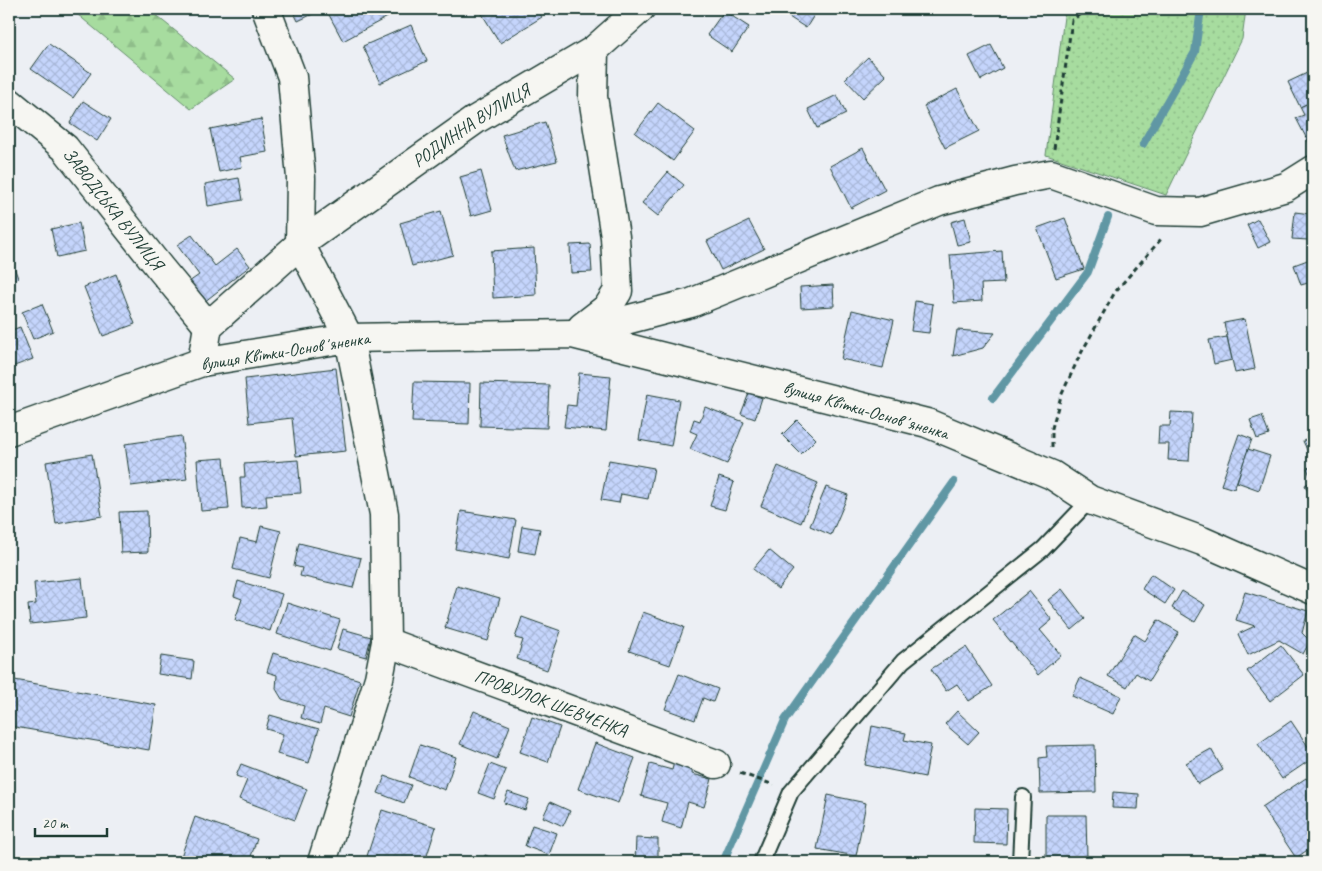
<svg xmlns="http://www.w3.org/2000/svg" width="1322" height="871" viewBox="0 0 1322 871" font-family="Caveat,sans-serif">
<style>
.grass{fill:url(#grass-dots);stroke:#638c6a}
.forest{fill:url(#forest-firs);stroke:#638c6a}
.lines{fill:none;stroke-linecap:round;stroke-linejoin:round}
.stream{stroke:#6097a4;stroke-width:8}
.building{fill:url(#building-cross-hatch);stroke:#1f3d34}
.lane-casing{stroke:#1f3d34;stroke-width:18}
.street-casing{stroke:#1f3d34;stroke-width:31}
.path{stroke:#1f3d34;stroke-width:3;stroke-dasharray:5 4;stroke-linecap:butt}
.lane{stroke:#f6f6f2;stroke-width:14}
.street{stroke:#f6f6f2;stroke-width:28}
.labels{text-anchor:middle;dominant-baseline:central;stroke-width:5;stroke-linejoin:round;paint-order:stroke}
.street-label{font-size:18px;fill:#1f3d34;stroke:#f6f6f2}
</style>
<defs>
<pattern id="grass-dots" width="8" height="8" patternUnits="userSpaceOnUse" patternTransform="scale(1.25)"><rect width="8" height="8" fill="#a7dc9f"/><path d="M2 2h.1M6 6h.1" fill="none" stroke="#8fbe8a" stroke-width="1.8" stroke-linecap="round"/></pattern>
<pattern id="forest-firs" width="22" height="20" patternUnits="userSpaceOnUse" patternTransform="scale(1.25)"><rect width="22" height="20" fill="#a7dc9f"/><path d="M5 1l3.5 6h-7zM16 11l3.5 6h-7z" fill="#8fbe8a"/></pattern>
<pattern id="building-cross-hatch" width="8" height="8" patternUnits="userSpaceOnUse" patternTransform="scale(1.25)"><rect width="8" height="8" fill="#c5d5fc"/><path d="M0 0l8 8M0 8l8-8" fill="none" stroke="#a9b8d9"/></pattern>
</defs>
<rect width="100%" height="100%" fill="#eceff4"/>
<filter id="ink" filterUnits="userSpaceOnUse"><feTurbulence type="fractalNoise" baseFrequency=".02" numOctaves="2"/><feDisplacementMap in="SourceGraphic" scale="10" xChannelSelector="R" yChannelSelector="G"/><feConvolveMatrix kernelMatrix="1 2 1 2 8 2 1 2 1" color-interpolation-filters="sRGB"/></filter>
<g filter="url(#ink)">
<!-- grass -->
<path class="grass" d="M1065,9H1246L1242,39L1166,195L1046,155Z"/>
<!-- forest -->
<path class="forest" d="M71,9H148L235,79L191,109Z"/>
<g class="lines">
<!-- stream -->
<g class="stream">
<path d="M1143,144L1195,52L1201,9"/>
<path d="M993,398L1088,272L1108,217"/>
<path d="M723,862L785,720L954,482"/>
</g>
</g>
<!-- building -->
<g class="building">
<path d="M292,9H315L317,12L298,21Z"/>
<path d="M335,9H392L395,13L343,41L328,13Z"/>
<path d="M479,9H536L542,17L500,43Z"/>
<path d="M794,9H818L806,28L789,17Z"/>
<path d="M724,11L749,27L732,52L707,35Z"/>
<path d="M411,25L427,61L380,83L363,46Z"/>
<path d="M49,44L91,73L73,98L31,69Z"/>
<path d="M991,45L1003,68L981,80L969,56Z"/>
<path d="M868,57L886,76L863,98L845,79Z"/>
<path d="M1307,73L1313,86V101L1300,107L1288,82Z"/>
<path d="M957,89L979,131L945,148L924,106Z"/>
<path d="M837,95L846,114L817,128L808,109Z"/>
<path d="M83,101L111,119L97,141L70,123Z"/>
<path d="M1313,101V144L1310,145L1296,118L1304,115L1300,107Z"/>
<path d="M658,103L695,131L673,161L635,133Z"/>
<path d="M261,119L267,152L240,157L242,167L219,172L210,129Z"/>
<path d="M545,122L557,161L515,171L502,135Z"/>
<path d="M863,148L885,190L851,208L830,166Z"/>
<path d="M481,171L492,210L471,216L460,177Z"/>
<path d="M668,172L684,185L658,216L642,203Z"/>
<path d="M239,178L243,200L208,206L205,184Z"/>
<path d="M441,211L453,255L412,266L400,223Z"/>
<path d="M1295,212L1311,214L1308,240L1292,239Z"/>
<path d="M965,218L971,242L957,245L951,222Z"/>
<path d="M1065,218L1084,269L1056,278L1037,228Z"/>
<path d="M1258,219L1270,242L1258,248L1247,225Z"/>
<path d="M749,221L764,249L721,270L707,241Z"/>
<path d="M79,223L85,251L57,257L51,229Z"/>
<path d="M192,235L215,266L237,249L250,266L204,302L189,282L199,275L177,245Z"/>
<path d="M590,244L592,272L571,273L570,245Z"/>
<path d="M534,248L536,295L493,298L491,251Z"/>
<path d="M1002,251L1004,283L981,284L982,301L954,303L950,255Z"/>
<path d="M9,254L18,278L9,281Z"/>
<path d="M1313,258V298L1308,283L1301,285L1294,265Z"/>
<path d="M116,274L135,324L103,336L84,287Z"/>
<path d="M833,285L834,306L801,308L800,287Z"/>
<path d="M915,301L933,304L929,333L911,331Z"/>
<path d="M42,304L53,331L33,339L22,312Z"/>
<path d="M852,310L894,320L883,368L841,359Z"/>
<path d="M1245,319L1255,369L1235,373L1224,323Z"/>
<path d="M20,327L33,359L9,368V331Z"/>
<path d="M957,330L995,333L983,348L953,356Z"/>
<path d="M1227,337L1232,360L1214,364L1209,340Z"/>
<path d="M336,368L346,451L296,456L292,418L249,423L245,379Z"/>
<path d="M579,373L611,376L606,431L564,427L567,405L576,406Z"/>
<path d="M414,382L470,383L469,424L412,422Z"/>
<path d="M481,383L549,385L547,428L480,426Z"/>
<path d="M749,393L762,398L755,419L741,414Z"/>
<path d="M647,394L679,400L671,446L639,440Z"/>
<path d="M705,407L744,422L727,464L690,449L697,434L690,431L694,419L700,421Z"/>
<path d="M1171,412L1192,413L1189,461L1168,460L1169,444H1158L1159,426H1170Z"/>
<path d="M1262,416L1269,435L1257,439L1250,420Z"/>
<path d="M797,420L816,439L801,454L782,435Z"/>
<path d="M1239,434L1252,439L1234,489L1221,485Z"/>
<path d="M181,436L187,479L131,486L125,444Z"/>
<path d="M1313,436V450L1308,452L1303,441Z"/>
<path d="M1248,449L1270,456L1259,490L1237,482Z"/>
<path d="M92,454L102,516L56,524L46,462Z"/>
<path d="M224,458L229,509L201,511L197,460Z"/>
<path d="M298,460L301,493L266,495L267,506L242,508L240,477H245L244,464Z"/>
<path d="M609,460L654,468L648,499L621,494L619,503L601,500Z"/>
<path d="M778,466L818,483L801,523L761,506Z"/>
<path d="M1313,466V495L1310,496L1305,485L1312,481L1307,468Z"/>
<path d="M719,477L734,482L725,510L710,506Z"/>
<path d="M826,487L848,495L831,535L810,526Z"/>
<path d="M147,511L148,552L121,553L119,512Z"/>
<path d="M461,511L516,520L509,559L455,549Z"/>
<path d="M261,526L281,531L269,578L233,569L240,538L257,542Z"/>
<path d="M522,526L540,529L535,554L518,551Z"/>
<path d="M299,543L361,558L353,588L300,576L302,568L294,566Z"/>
<path d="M769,550L793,570L778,589L753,569Z"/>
<path d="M1151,574L1174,590L1165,604L1142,589Z"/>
<path d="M82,578L86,618L30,624L28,605L36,604L34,583Z"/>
<path d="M238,581L282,594L270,631L235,620L242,599L234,596Z"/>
<path d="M457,586L500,598L488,641L445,628Z"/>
<path d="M1062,589L1085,619L1072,630L1048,600Z"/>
<path d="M1029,591L1052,620L1040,630L1061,655L1038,675L993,620Z"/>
<path d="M1182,591L1205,605L1195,622L1172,608Z"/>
<path d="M1245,592L1308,611L1302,633L1310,641L1303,654L1279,640L1248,655L1238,634L1255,626L1236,620Z"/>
<path d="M287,603L340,620L330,651L277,634Z"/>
<path d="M643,612L684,627L670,665L629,651Z"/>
<path d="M522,617L561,631L547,670L517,659L523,640L515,638Z"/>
<path d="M1158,620L1179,632L1149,681L1136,673L1127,687L1108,676L1134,634L1145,641Z"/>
<path d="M343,629L371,637L366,657L337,649Z"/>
<path d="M1281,645L1304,675L1270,701L1247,671Z"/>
<path d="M966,647L992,686L969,701L957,684L946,691L931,669Z"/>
<path d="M273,653L360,680L349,717L324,709L320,724L301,718L304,706L282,699L276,689L277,675L267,672Z"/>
<path d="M161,656L194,661L192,679L158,674Z"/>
<path d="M679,674L718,689L713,702L703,698L695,720L665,709Z"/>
<path d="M1080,678L1121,696L1113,714L1072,696Z"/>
<path d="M9,679L156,705L149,750L9,726Z"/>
<path d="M474,711L510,726L497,759L460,744Z"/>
<path d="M957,711L979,732L968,744L945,724Z"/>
<path d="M270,715L319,729L309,763L277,754L283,734L266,729Z"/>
<path d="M532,717L560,727L548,762L520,752Z"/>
<path d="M1291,721L1313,754V758L1282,779L1258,744Z"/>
<path d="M872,726L906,733L904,740L931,745L925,777L865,765Z"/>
<path d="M595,743L635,758L618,803L578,789Z"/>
<path d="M420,745L456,757L445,790L409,777Z"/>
<path d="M1095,745L1096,792L1040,793L1039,758L1047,757L1046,746Z"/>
<path d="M1211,749L1223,770L1198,784L1186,763Z"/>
<path d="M674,762L693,767L692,774L712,779L704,807L688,802L681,828L662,822L667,803L641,796L650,764L672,770Z"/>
<path d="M241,764L307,789L295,820L239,799L247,780L236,776Z"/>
<path d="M490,764L506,770L494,799L478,793Z"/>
<path d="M385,776L411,785L404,803L378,793Z"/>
<path d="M1306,778L1313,788V846L1296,858L1262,807Z"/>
<path d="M508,792L529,799L525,810L504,803Z"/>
<path d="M1113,792L1139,794L1138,809L1112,808Z"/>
<path d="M828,795L866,803L856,856L817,849Z"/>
<path d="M550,802L570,811L563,826L543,817Z"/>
<path d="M975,808L1007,809L1006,844L974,843Z"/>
<path d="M382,810L436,827L425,862H388L367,856Z"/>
<path d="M1046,815H1086L1087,858H1046Z"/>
<path d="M195,817L257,839L249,862H179Z"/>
<path d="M532,825L557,833L549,855L525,846Z"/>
<path d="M636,838L658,839V862H635Z"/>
<path d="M485,855L502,862H483Z"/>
</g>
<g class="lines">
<defs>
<g id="lane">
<path d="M761,862L791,792L903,661L1043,549L1090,500"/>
<path d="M1020,862L1023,797"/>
</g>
<g id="street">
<path d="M266,9L292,77L301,178L300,244L349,338L384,514L386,642L379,678L322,862"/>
<path id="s1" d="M9,102L65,148L160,268L208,326"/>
<path d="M582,327L608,307L618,291L615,237L593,97L594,50"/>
<path d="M576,333L691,303L939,201L1015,181L1051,174L1156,211L1200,212L1286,187L1313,170"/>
<path id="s2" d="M202,362L208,326L300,244L475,120L594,50L640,9"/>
<path d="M9,431L202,362L349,338L572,334L927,423L1052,475L1090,500L1202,541L1313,590"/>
<path id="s3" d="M386,642L716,764"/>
</g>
</defs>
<!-- lane casing -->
<use href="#lane" class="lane-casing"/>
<!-- street casing -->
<use href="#street" class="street-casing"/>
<!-- path -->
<g class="path">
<path d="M1054,149L1072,20L1087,9"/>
<path d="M1052,447V428L1061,396L1079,357L1115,292L1162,238"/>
<path d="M740,773L774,785"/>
</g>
<!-- lane -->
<use href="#lane" class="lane"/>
<!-- street -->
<use href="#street" class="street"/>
</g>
</g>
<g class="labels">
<!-- street labels -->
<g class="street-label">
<text stroke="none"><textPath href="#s2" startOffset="368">РОДИННА ВУЛИЦЯ</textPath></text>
<text stroke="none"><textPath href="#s1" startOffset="150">ЗАВОДСЬКА ВУЛИЦЯ</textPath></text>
<text transform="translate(285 351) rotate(-9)">вулиця Квітки-Основʼяненка</text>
<text transform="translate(866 410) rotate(16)">вулиця Квітки-Основʼяненка</text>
<text stroke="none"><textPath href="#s3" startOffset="176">ПРОВУЛОК ШЕВЧЕНКА</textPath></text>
</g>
</g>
<!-- margin -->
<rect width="1322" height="871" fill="none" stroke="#f6f6f2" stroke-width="30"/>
<rect x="15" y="15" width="1292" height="841" fill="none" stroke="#1f3d34" stroke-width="2" filter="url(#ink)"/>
<!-- scale -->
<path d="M35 828v8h72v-8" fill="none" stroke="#1f3d34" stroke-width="2.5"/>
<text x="42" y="828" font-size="15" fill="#1f3d34" stroke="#f6f6f2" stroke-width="4" paint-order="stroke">20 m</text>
</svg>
